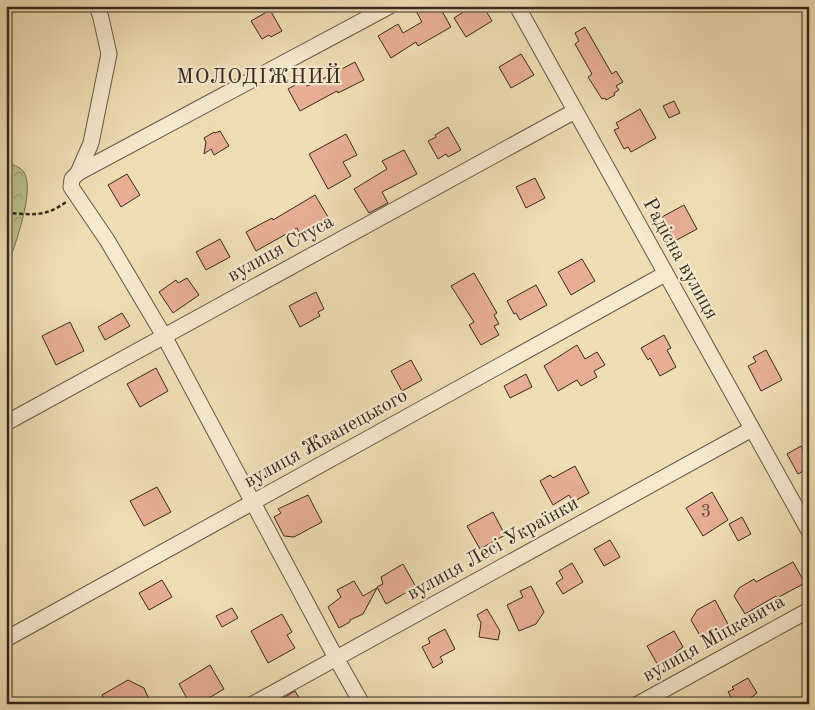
<svg xmlns="http://www.w3.org/2000/svg" width="815" height="710" viewBox="0 0 815 710" font-family="'Old Standard TT',serif">
<style>
.forest{fill:url(#forest-crowns);stroke:#787556}
.building{fill:#e7ae95;stroke:#362a21}
.lines{fill:none;stroke-linecap:round;stroke-linejoin:round}
.minor-casing{stroke:#645746;stroke-width:17}
.path{stroke:#362a21;stroke-width:2.5;stroke-dasharray:4 2.5;stroke-linecap:butt}
.minor{stroke:#f5e9ce;stroke-width:15}
.labels{text-anchor:middle;dominant-baseline:central;stroke-width:4.5;stroke-linejoin:round;paint-order:stroke}
.number-label{font-size:18px;fill:#624b3e}
.street-label{font-size:20px;fill:#362a21;stroke:#f5e9ce}
.neighbourhood-label{font-size:21px;letter-spacing:1px;fill:#362a21;stroke:#f5e9ce}
</style>
<defs>
<pattern id="forest-crowns" width="20" height="18" patternUnits="userSpaceOnUse" patternTransform="scale(1.25)"><rect width="20" height="18" fill="#bbc08b"/><path d="M2 6a3 3 0 1 1 6 0M12 15a3 3 0 1 1 6 0" fill="none" stroke="#999c71"/></pattern>
</defs>
<rect width="100%" height="100%" fill="#efddb3"/>
<filter id="stains"><feTurbulence type="fractalNoise" baseFrequency=".004" numOctaves="4"/><feColorMatrix values="0 0 0 0 .2 0 0 0 0 .09 0 0 0 0 .02 0 0 0 .5 -.17"/></filter>
<radialGradient id="worn" r=".72"><stop offset=".6" stop-color="#630" stop-opacity="0"/><stop offset="1" stop-color="#630" stop-opacity=".3"/></radialGradient>
<!-- forest -->
<path class="forest" d="M6,162C11,164 20,167 23,171C37,188 13,251 6,270Z"/>
<!-- building -->
<g class="building">
<path d="M425,6H439L451,27L418,46L416,42L391,58L378,36L398,24L403,33L422,22L416,11Z"/>
<path d="M462,6H483L492,21L466,37L454,18L465,11Z"/>
<path d="M270,10L282,31L271,37L269,35L262,39L251,21Z"/>
<path d="M585,27L612,74L616,71L623,82L616,86L619,90L614,93L615,95L606,100L605,98L602,99L588,77L592,74L575,44L579,41L575,33Z"/>
<path d="M521,54L534,75L511,88L499,67Z"/>
<path d="M355,62L364,80L338,93L337,91L300,111L288,89L304,80L307,86L313,84Z"/>
<path d="M674,101L680,113L669,118L663,106Z"/>
<path d="M640,109L656,138L631,152L628,147L624,149L614,130L619,128L616,123Z"/>
<path d="M448,127L461,150L448,157L446,154L438,159L428,141L436,137L435,135Z"/>
<path d="M220,131L229,146L214,155L211,149L204,154L206,142L204,138L214,132L215,133Z"/>
<path d="M346,134L357,155L343,162L351,176L328,189L309,154Z"/>
<path d="M404,150L417,174L382,192L388,203L369,213L354,189L387,169L382,161Z"/>
<path d="M127,174L140,195L121,207L108,185Z"/>
<path d="M535,178L545,198L526,208L516,187Z"/>
<path d="M315,195L328,217L300,234L297,228L256,251L246,232L272,218L273,220Z"/>
<path d="M684,205L697,229L675,241L662,217Z"/>
<path d="M220,239L230,257L206,270L196,252Z"/>
<path d="M582,259L595,281L571,295L558,272Z"/>
<path d="M474,273L497,313L494,315L499,324L494,326L499,335L481,345L469,325L474,322L451,286Z"/>
<path d="M187,278L199,295L173,313L159,292L176,280L178,283Z"/>
<path d="M536,285L547,305L520,320L516,313L514,314L507,301Z"/>
<path d="M316,292L324,309L318,312L320,316L300,327L289,306Z"/>
<path d="M122,313L130,326L105,340L98,327Z"/>
<path d="M70,322L84,351L56,365L42,336Z"/>
<path d="M664,335L671,348L667,350L676,367L660,376L650,358L648,360L641,348Z"/>
<path d="M577,345L585,359L597,352L605,365L594,371L597,377L581,386L577,380L558,391L544,366Z"/>
<path d="M766,350L782,380L761,391L748,366L756,362L753,357Z"/>
<path d="M411,360L422,380L402,391L391,371Z"/>
<path d="M156,368L168,391L140,407L127,384Z"/>
<path d="M526,374L532,387L510,398L504,386Z"/>
<path d="M801,446L809,459V468L798,474L787,454Z"/>
<path d="M575,466L589,493L573,502L569,495L553,505L540,481L550,475L553,478Z"/>
<path d="M157,487L171,512L144,526L130,501Z"/>
<path d="M712,492L728,520L703,536L686,508Z"/>
<path d="M308,495L322,522L294,537L284,536L274,517L281,513L278,509Z"/>
<path d="M493,512L505,535L480,549L467,526Z"/>
<path d="M742,517L751,534L738,541L729,524Z"/>
<path d="M610,540L620,557L604,566L594,549Z"/>
<path d="M793,562L805,583L777,598L776,596L745,614L734,596L739,588L754,579L756,582Z"/>
<path d="M572,563L583,582L563,594L556,583L563,578L559,571Z"/>
<path d="M403,564L416,587L386,604L377,587L383,584L381,577Z"/>
<path d="M162,580L172,597L149,610L139,593Z"/>
<path d="M354,581L363,596L377,588L363,614L350,620V622L339,628L328,607L341,597L337,590Z"/>
<path d="M531,586L544,612L536,624L519,631L507,605L523,597L520,591Z"/>
<path d="M715,600L729,626L703,641L691,620L697,610Z"/>
<path d="M232,608L238,618L222,627L216,616Z"/>
<path d="M487,609L500,631L498,640L479,637L481,623L477,615Z"/>
<path d="M282,614L292,632L287,635L295,648L268,663L251,631Z"/>
<path d="M445,629L455,649L440,657L443,662L433,668L422,647L430,643L428,638Z"/>
<path d="M674,631L683,647L676,652L678,656L659,667L647,646Z"/>
<path d="M210,665L224,689L199,704H190L179,684Z"/>
<path d="M748,678L757,693L743,704H735L728,692L734,689L732,687Z"/>
<path d="M128,680L144,688L151,704H106L102,695Z"/>
<path d="M295,691L303,704H274L285,697Z"/>
</g>
<g class="lines">
<defs>
<g id="minor">
<path d="M517,6L809,531"/>
<path d="M78,173L91,143L109,54L101,18L97,6"/>
<path d="M6,423L575,111"/>
<path d="M6,639L665,274"/>
<path d="M253,704L752,429"/>
<path d="M362,704L336,658L164,336L107,240L71,187L72,179L78,173L390,6"/>
<path d="M638,704L809,610"/>
</g>
</defs>
<!-- minor casing -->
<use href="#minor" class="minor-casing"/>
<!-- path -->
<path class="path" d="M6,213C32,214 44,218 66,202"/>
<!-- minor -->
<use href="#minor" class="minor"/>
</g>
<g class="labels">
<!-- number labels -->
<g class="number-label">
<text x="706" y="512">3</text>
</g>
<!-- street labels -->
<g class="street-label">
<text transform="translate(281 249) rotate(-29)">вулиця Стуса</text>
<text transform="translate(680 259) rotate(61)">Радісна вулиця</text>
<text transform="translate(326 439) rotate(-29)">вулиця Жванецького</text>
<text transform="translate(493 549) rotate(-29)">вулиця Лесі Українки</text>
<text transform="translate(714 639) rotate(-29)">вулиця Міцкевича</text>
</g>
<!-- neighbourhood labels -->
<g class="neighbourhood-label">
<text x="259" y="77">МОЛОДІЖНИЙ</text>
</g>
</g>
<!-- margin -->
<rect width="815" height="710" fill="none" stroke="#efddb3" stroke-width="25"/>
<rect x="8" y="8" width="800" height="695" fill="none" stroke="#362a21" stroke-width="2.5"/>
<rect x="12" y="12" width="790" height="685" fill="none" stroke="#362a21"/>
<rect width="100%" height="100%" filter="url(#stains)"/>
<rect width="100%" height="100%" fill="url(#worn)"/>
</svg>
